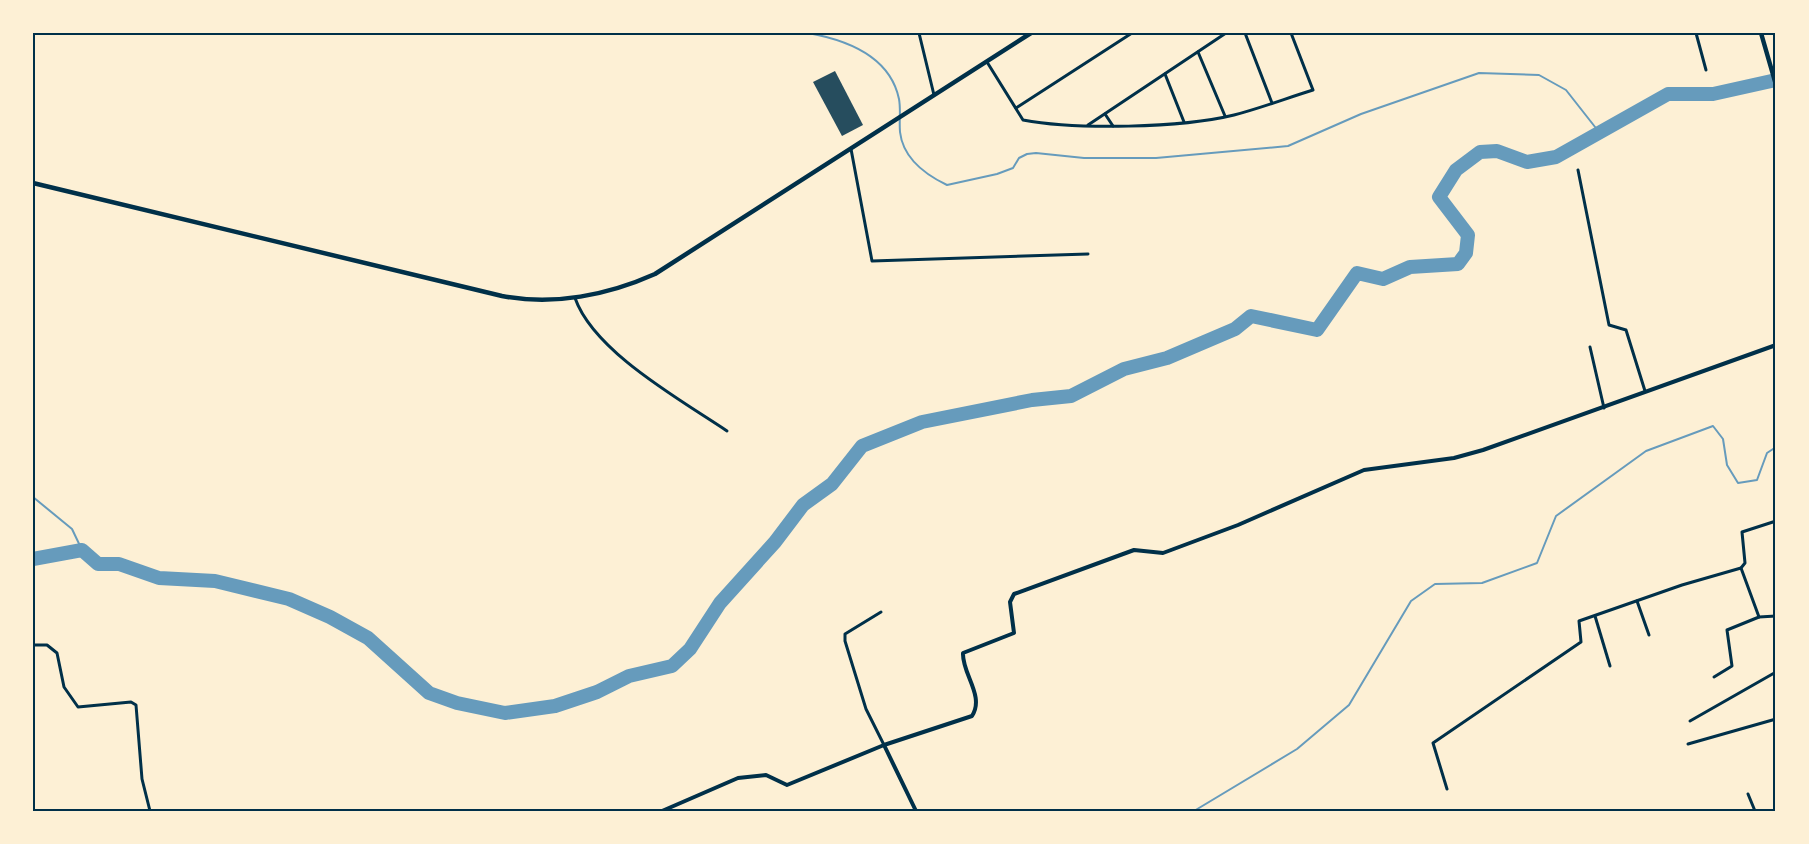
<svg xmlns="http://www.w3.org/2000/svg" width="1809" height="844" viewBox="0 0 1809 844" font-family="'Varela Round',sans-serif">
<style>
.lines{fill:none;stroke-linecap:round;stroke-linejoin:round}
.stream{stroke:#669bbc;stroke-width:2}
.river{stroke:#669bbc;stroke-width:14}
.building{fill:#264d5e}
.minor{stroke:#003049;stroke-width:3}
.tertiary{stroke:#003049;stroke-width:4}
.secondary{stroke:#003049;stroke-width:4.5}
.neatline{fill:none;stroke:#003049;stroke-width:2}
</style>
<rect width="100%" height="100%" fill="#fdf0d5"/>
<g class="lines">
<!-- stream -->
<g class="stream">
<path d="M808,33C847,40 890,56 899,99C901,110 899,121 900,132C903,158 924,174 947,185L997,174L1013,168L1019,158L1027,154L1036,153L1084,158H1156L1288,146L1361,114L1479,73L1539,75L1566,90L1599,132"/>
<path d="M33,497L72,529L82,550"/>
<path d="M1194,811L1297,749L1349,705L1411,601L1435,584L1482,583L1537,563L1556,516L1646,451L1713,426L1723,439L1727,465L1738,483L1757,480L1767,453L1776,447"/>
</g>
<!-- river -->
<path class="river" d="M33,559L82,550L98,564H119L159,578L215,581L289,599L330,617L368,638L429,693L457,703L505,713L555,706L597,692L629,676L672,666L690,649L720,603L775,542L803,505L832,484L862,446L922,422L1032,400L1071,396L1124,369L1167,358L1235,329L1251,316L1317,330L1357,273L1383,279L1410,267L1458,264L1466,253L1468,235L1439,197L1456,170L1480,152L1497,151L1527,162L1556,157L1668,94H1713L1776,80"/>
</g>
<!-- building -->
<path class="building" d="M835,71L863,125L842,136L813,82Z"/>
<g class="lines">
<!-- minor -->
<g class="minor">
<path d="M919,33L934,95"/>
<path d="M1245,33L1272,103"/>
<path d="M1696,33L1706,70"/>
<path d="M1198,52L1225,116"/>
<path d="M987,62L1023,120C1076,130 1181,128 1234,115C1261,108 1287,98 1313,90L1291,33"/>
<path d="M1165,74L1184,122"/>
<path d="M1016,108L1132,33"/>
<path d="M1105,114L1113,126"/>
<path d="M1088,125L1226,33"/>
<path d="M851,149L872,261L1088,254"/>
<path d="M1578,170L1609,325L1626,330L1645,391"/>
<path d="M575,298C594,352 681,400 727,431"/>
<path d="M1590,347L1604,408"/>
<path d="M1741,568L1759,617L1776,616"/>
<path d="M1637,601L1649,635"/>
<path d="M881,612L845,634V641L866,709L884,745"/>
<path d="M1595,616L1610,666"/>
<path d="M33,645H47L57,653L64,687L78,707L131,702L136,705L142,779L150,811"/>
<path d="M1714,677L1732,666L1727,630L1759,617"/>
<path d="M1690,721L1776,672"/>
<path d="M1688,744L1776,719"/>
<path d="M1447,789L1433,743L1581,642L1579,621L1682,585L1741,568L1745,563L1742,532L1776,521"/>
<path d="M1748,794L1755,811"/>
</g>
<!-- tertiary -->
<g class="tertiary">
<path d="M884,745L916,811"/>
<path d="M662,811L738,778L766,775L787,785L884,745L972,716C985,696 962,674 963,653L1014,633L1010,602L1014,594L1134,550L1163,553L1238,525L1364,470L1454,458L1483,450L1776,345"/>
</g>
<!-- secondary -->
<g class="secondary">
<path d="M1761,33L1776,85"/>
<path d="M33,183L502,296C554,306 608,295 655,274L1031,33"/>
</g>
</g>
<!-- border -->
<rect width="1809" height="844" fill="none" stroke="#fdf0d5" stroke-width="69"/>
<rect x="34" y="34" width="1740" height="776" class="neatline"/>
</svg>
